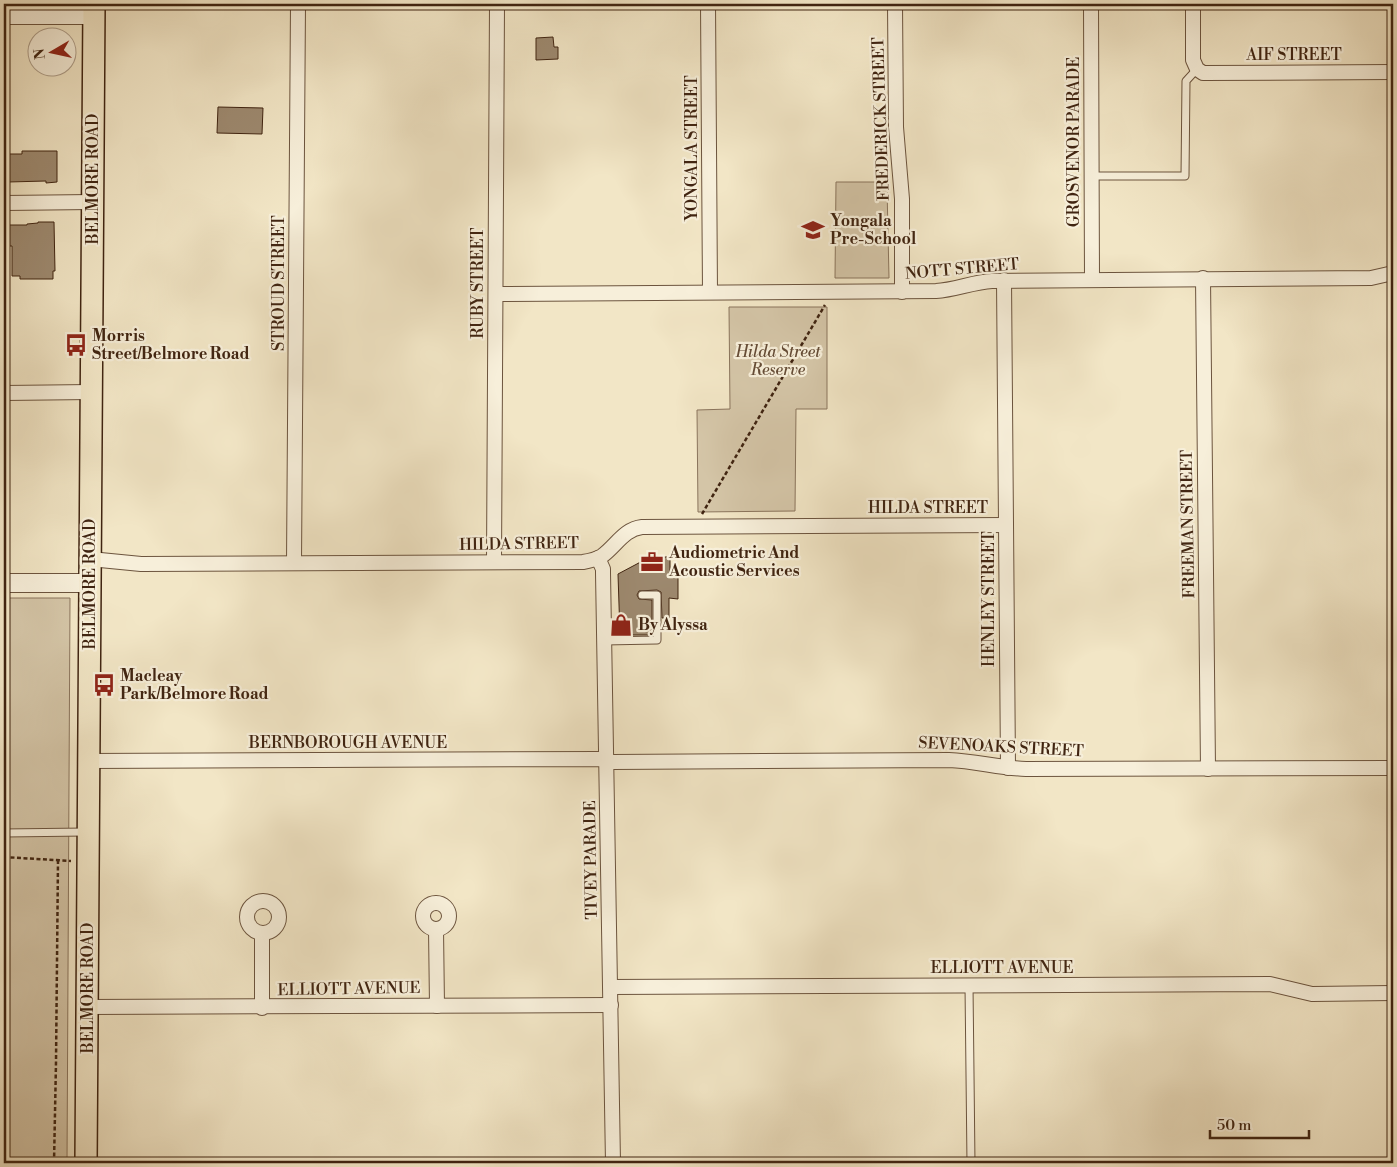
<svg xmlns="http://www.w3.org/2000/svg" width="1397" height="1167" viewBox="0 0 1397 1167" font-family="'Libre Bodoni',serif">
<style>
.green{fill:#d4c5a7;stroke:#8a745c}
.building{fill:#9d896f;stroke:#402411}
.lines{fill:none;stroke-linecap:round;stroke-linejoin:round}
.service-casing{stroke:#6c543e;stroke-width:9}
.minor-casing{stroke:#6c543e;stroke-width:16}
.tertiary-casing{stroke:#6c543e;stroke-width:20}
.primary-casing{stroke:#402411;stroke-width:24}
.path{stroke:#402411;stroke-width:2.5;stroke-dasharray:4 2.5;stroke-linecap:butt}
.service{stroke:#f7efda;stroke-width:7}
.minor{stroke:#f7efda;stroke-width:14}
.tertiary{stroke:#f7efda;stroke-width:18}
.primary{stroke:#f2e6c6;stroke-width:21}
.labels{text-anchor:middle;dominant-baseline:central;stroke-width:4.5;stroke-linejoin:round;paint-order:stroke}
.street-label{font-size:16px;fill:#402411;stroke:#f7efda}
.poi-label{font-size:16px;font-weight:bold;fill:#402411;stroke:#f7efda;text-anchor:start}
.park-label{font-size:16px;font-style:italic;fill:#654c36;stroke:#f7efda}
</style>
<rect width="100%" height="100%" fill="#f2e6c6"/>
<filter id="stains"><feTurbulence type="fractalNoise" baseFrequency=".004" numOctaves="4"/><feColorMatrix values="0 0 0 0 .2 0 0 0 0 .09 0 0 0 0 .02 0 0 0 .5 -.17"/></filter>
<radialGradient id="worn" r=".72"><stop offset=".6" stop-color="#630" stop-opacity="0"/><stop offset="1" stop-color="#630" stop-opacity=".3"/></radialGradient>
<!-- green -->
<g class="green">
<path d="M836,182H886L887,187L889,278H835Z"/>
<path d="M729,307H827V409H796L795,511L698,512L697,410L730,409Z"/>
<path d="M4,598H70L67,1163H4Z"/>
</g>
<!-- building -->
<g class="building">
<path d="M553,37L554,47H558V59L536,60V38Z"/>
<path d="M218,107L263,108L262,134L217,133Z"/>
<path d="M22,151H57V182L46,183V181L8,182L7,179H4V154H22Z"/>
<path d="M38,222H54L55,271H53V279H20V276H12V246H4V225H27V224L38,223Z"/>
<path d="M650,557H670V576H678V599L669,598V618H662L661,592L657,590L639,591L637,595L639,599L652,600V633L650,635H620L618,574Z"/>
</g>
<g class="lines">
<defs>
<g id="service">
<path d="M1092,176H1185L1186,81L1197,69"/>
<path d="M604,641L657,640V595H642"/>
<path d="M4,833L86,832"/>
<path d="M969,985L971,1163"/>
</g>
<g id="minor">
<path d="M708,4L710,292"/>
<path d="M895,4L896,127L902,199V292"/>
<path d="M1091,4L1092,279"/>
<path d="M1193,4V60L1197,69L1203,73L1393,72"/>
<path d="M4,17H94"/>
<path d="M4,203L92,202"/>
<path d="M1203,278L1208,769"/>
<path d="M1004,280L1008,768"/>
<path d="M496,294L936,291C955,290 973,282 992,281L1371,278L1393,273"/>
<path d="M4,393L91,392"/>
<path d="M598,558L603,569V573L613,1163"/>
<path d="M90,559L141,564L583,562C589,561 597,559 602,556C616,546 624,529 642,527L1006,525"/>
<path d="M494,562L497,4"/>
<path d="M294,563L298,4"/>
<path d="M89,761L600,759L613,762L949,760C975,761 1000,768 1026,769L1393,768"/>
<circle cx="263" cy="917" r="16"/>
<circle cx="436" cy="916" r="13"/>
<path d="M436,929L437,1006"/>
<path d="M262,933V1008"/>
<path d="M611,987L1270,984L1312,994L1393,993"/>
<path d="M88,1007L611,1005"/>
</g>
<path id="tertiary" d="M4,583H90"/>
<path id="primary" d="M86,1163L94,4"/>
</defs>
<!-- service casing -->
<use href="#service" class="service-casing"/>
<!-- minor casing -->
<use href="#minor" class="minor-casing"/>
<!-- tertiary casing -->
<use href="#tertiary" class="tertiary-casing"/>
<!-- primary casing -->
<use href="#primary" class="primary-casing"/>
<!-- path -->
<g class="path">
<path d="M702,514L825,305"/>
<path d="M4,857L71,861"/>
<path d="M54,1163L56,1062L58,861"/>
</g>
<!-- service -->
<use href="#service" class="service"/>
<!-- minor -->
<use href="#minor" class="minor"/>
<!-- tertiary -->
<use href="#tertiary" class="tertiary"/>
<!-- primary -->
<use href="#primary" class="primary"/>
</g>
<!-- icons -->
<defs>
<symbol id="school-bare" viewBox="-9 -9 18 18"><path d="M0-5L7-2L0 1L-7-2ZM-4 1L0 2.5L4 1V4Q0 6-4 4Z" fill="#8f2418" stroke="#f7efda" stroke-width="2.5" paint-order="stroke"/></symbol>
<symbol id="bus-bare" viewBox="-9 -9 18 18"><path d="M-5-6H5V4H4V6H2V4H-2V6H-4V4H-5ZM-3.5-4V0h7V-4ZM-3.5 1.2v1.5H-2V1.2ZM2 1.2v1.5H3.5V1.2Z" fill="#8f2418" stroke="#f7efda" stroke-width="2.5" paint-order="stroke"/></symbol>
<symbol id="office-bare" viewBox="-9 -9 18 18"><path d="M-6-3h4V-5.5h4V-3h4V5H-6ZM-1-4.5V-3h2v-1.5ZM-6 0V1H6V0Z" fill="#8f2418" stroke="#f7efda" stroke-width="2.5" paint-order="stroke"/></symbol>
<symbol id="shop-bare" viewBox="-9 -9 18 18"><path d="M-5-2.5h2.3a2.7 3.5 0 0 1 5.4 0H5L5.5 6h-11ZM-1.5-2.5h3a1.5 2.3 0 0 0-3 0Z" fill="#8f2418" stroke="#f7efda" stroke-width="2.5" paint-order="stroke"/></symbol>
</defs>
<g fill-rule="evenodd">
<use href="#school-bare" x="797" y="214" width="32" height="32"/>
<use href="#bus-bare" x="60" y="329" width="32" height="32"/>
<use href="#office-bare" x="636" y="546" width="32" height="32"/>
<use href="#shop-bare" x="605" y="609" width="32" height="32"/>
<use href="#bus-bare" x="88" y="669" width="32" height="32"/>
</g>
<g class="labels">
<!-- street labels -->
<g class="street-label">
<text x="1294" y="55">AIF STREET</text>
<text transform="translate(881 119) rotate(-92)">FREDERICK STREET</text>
<text transform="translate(1074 142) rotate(-90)">GROSVENOR PARADE</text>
<text transform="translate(692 148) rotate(-90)">YONGALA STREET</text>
<text transform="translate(93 179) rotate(-90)">BELMORE ROAD</text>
<text transform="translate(962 269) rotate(-5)">NOTT STREET</text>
<text transform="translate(279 283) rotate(-90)">STROUD STREET</text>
<text transform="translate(478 283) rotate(-90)">RUBY STREET</text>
<text x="928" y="508">HILDA STREET</text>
<text transform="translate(1188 524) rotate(-91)">FREEMAN STREET</text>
<text transform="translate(519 544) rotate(-1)">HILDA STREET</text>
<text transform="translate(90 584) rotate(-90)">BELMORE ROAD</text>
<text transform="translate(989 599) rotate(-90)">HENLEY STREET</text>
<text x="348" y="743">BERNBOROUGH AVENUE</text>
<text transform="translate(1001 747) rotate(3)">SEVENOAKS STREET</text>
<text transform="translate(591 860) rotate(-91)">TIVEY PARADE</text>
<text x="1002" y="968">ELLIOTT AVENUE</text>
<text transform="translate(88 988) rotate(-90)">BELMORE ROAD</text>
<text transform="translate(349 989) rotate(-1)">ELLIOTT AVENUE</text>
</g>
<!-- poi labels -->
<g class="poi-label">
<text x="830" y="221">Yongala<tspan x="830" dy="18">Pre-School</tspan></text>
<text x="92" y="336">Morris<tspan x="92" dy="18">Street/Belmore Road</tspan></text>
<text x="669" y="553">Audiometric And<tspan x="669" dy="18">Acoustic Services</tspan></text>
<text x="638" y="625">By Alyssa</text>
<text x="120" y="676">Macleay<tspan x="120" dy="18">Park/Belmore Road</tspan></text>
</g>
<!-- park labels -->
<g class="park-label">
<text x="778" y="352">Hilda Street<tspan x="778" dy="18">Reserve</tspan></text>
</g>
</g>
<!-- margin -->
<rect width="1397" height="1167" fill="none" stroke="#f2e6c6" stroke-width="20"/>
<rect x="5" y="5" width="1387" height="1157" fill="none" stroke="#402411" stroke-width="2.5"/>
<rect x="10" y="10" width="1377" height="1147" fill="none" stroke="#402411"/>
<!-- north arrow -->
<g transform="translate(52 52) rotate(261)"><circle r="24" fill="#f7efda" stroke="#ae9e8a"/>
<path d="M0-4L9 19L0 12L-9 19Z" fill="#8f2418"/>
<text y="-8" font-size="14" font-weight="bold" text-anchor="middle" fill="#402411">N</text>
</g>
<!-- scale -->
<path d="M1210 1130v8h99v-8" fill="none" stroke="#402411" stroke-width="2.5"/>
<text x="1217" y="1130" font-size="15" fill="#402411" stroke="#f7efda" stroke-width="4" paint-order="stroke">50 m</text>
<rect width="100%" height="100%" filter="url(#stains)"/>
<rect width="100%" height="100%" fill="url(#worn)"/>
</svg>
